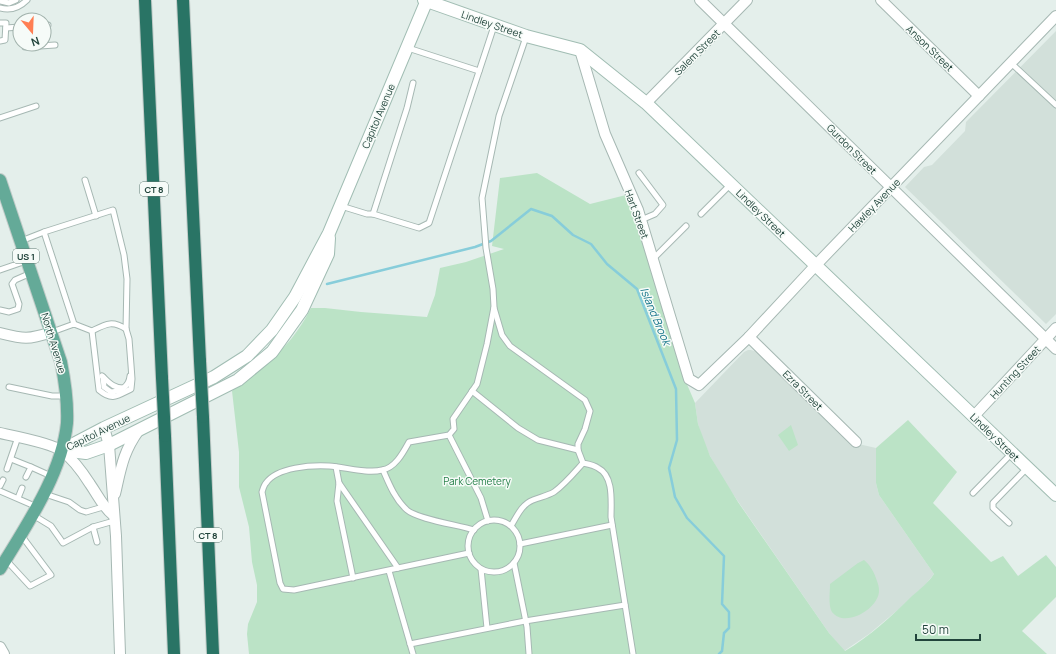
<svg xmlns="http://www.w3.org/2000/svg" width="1056" height="654" viewBox="0 0 1056 654" font-family="Manrope,sans-serif">
<style>
.built{fill:#d2e0da}
.green{fill:#bbe3c6}
.lines{fill:none;stroke-linecap:round;stroke-linejoin:round}
.stream{stroke:#87cdda;stroke-width:2.5}
.lane-casing{stroke:#a6b8b3;stroke-width:7}
.street-casing{stroke:#a6b8b3;stroke-width:12}
.secondary-casing{stroke:#a1bdb3;stroke-width:14}
.primary-casing{stroke:#c1cbc8;stroke-width:14}
.highway-casing{stroke:#c1cbc8;stroke-width:14}
.lane{stroke:#fff;stroke-width:5}
.street{stroke:#fff;stroke-width:10}
.secondary{stroke:#fff;stroke-width:12}
.primary{stroke:#64aa98;stroke-width:12}
.highway{stroke:#297465;stroke-width:12}
.highway-bridge-casing{stroke:#c1cbc8;stroke-width:14;stroke-linecap:butt}
.highway-bridge{stroke:#297465;stroke-width:12}
.labels{text-anchor:middle;dominant-baseline:central;stroke-width:3;stroke-linejoin:round;paint-order:stroke}
.shield{fill:#f6fbf8;stroke:#617b74;stroke-width:1}
.shield-label{font-size:9px;font-weight:bold;fill:#21443b}
.street-label{font-size:10px;fill:#21443b;stroke:#f6fbf8}
.park-label{font-size:10px;fill:#268049;stroke:#f6fbf8}
.water-label{font-size:11px;font-style:italic;fill:#137488;stroke:#f6fbf8}
</style>
<rect width="100%" height="100%" fill="#e4efeb"/>
<!-- built -->
<g class="built">
<path d="M1056,31V314L1046,324L905,187L924,167L932,165L965,131L966,122Z"/>
<path d="M748,350H751L757,352L847,439L854,443L876,448V483L879,495L934,574L925,585L900,608L869,634L844,651L829,633L726,484L710,456L703,440L698,424L695,403L744,352Z"/>
</g>
<!-- green -->
<g class="green">
<path d="M537,173L590,204L626,195L643,244L683,375L695,403L698,424L710,456L738,502L829,633L845,651C869,637 892,616 912,596C920,589 928,583 934,574L879,495L876,483V448L908,420L957,472L933,503L991,562L1003,556L1018,576L1046,555L1056,567V597L1022,631L1047,654H249L247,634L248,624L257,602V585L252,562L249,527L239,487V452L232,391C267,363 290,349 311,308H325L361,312L427,317L435,295L440,268L466,262L504,249L492,246L500,178Z"/>
<path d="M791,425L798,445L789,451L778,435Z"/>
<path d="M864,560C871,566 874,572 877,581C878,584 879,587 879,590C880,608 845,629 832,612C828,606 830,592 830,584L858,563Z"/>
</g>
<g class="lines">
<!-- stream -->
<path class="stream" d="M327,284L475,247L491,241L531,209L552,216L573,235L591,244L607,264L637,289L676,389L677,440L669,468L675,497L687,518L724,556L722,604L729,612V628L724,633L722,651L719,654"/>
<defs>
<g id="lane">
<path d="M0,1L9,3L16,0"/>
<path d="M0,8C11,11 19,8 27,0"/>
<path d="M0,23H6L5,40L0,41"/>
<path d="M44,25H48"/>
<path d="M6,28L20,27"/>
<path d="M25,44V47L55,45"/>
<path d="M408,48L479,71"/>
<path d="M1011,63L1056,105"/>
<path d="M413,83L407,108L373,214L419,228L429,223L494,26"/>
<path d="M0,118L36,106"/>
<path d="M639,173L663,205L655,214L641,220"/>
<path d="M85,180L96,216"/>
<path d="M341,206L367,214H373"/>
<path d="M701,214L731,184"/>
<path d="M21,241L44,232"/>
<path d="M653,259L686,226"/>
<path d="M0,270L26,261"/>
<path d="M494,308L502,335L510,346L585,400L590,411L585,429L578,444V450L583,463C588,464 594,465 598,468C614,476 611,502 611,517L633,654"/>
<path d="M0,310L9,312L18,309L19,304L12,284L15,280L31,273"/>
<path d="M74,324L44,232L113,210L124,255L127,279L126,329L129,339L131,365L132,379L131,389C117,396 112,401 99,390L92,331"/>
<path d="M52,332L74,324L92,331C106,324 112,320 126,329"/>
<path d="M102,376C109,382 113,388 123,388"/>
<path d="M103,377L104,387L111,392C121,391 129,387 130,376"/>
<path d="M9,387L52,396H66"/>
<path d="M472,391L518,428L538,440L578,450"/>
<path d="M449,435L481,498L488,521"/>
<path d="M11,459L31,467L26,477"/>
<path d="M31,467L51,476"/>
<path d="M336,467L339,483L398,568"/>
<path d="M7,469L18,437"/>
<path d="M383,470C389,484 395,499 407,510C417,519 458,525 474,530"/>
<path d="M339,483L337,501L353,578"/>
<path d="M0,486L3,480"/>
<path d="M0,491L37,507"/>
<path d="M973,493L1012,453"/>
<path d="M45,494L69,502L80,510L86,512L103,507"/>
<path d="M18,498L22,488"/>
<path d="M33,515L51,526L63,543L93,527L114,521"/>
<circle cx="494" cy="546" r="26"/>
<path d="M1009,523L993,508V503L1027,468"/>
<path d="M511,526C517,516 522,504 533,500C540,497 547,496 554,492C565,484 574,473 583,463"/>
<path d="M93,527L97,542"/>
<path d="M520,544L612,525"/>
<path d="M469,553L294,590L283,589L280,583L262,492C263,489 264,485 266,483C277,467 312,465 329,466C345,467 367,474 382,470C395,468 403,453 409,442L449,435L454,429L453,419L477,384L487,344L494,307L493,289L486,248L482,198L499,116L526,37"/>
<path d="M7,561L30,586L51,575L21,535"/>
<path d="M514,563L527,627L529,654"/>
<path d="M481,569L487,628"/>
<path d="M389,571L413,654"/>
<path d="M410,644L525,621L625,605"/>
</g>
<g id="street">
<path d="M700,0L1056,349"/>
<path d="M881,0L979,96"/>
<path d="M580,50L605,134L638,210L689,379L699,385L749,337L815,266L1056,16"/>
<path d="M646,103L747,0"/>
<path d="M0,333C24,339 28,340 52,332"/>
<path d="M749,337L856,442"/>
<path d="M974,416L1056,328"/>
<path d="M104,428L109,445L116,536L120,654"/>
<path d="M0,433C14,436 52,443 62,451C73,459 83,473 90,484C99,497 102,506 114,516"/>
<path d="M115,494C121,468 123,452 139,430"/>
<path d="M0,647L4,654"/>
</g>
<g id="secondary">
<path d="M424,0L526,36L580,50L646,103L1056,495"/>
<path d="M62,450L104,428L214,377L247,356L272,330L295,297L329,233L427,0"/>
<path d="M62,450L86,453L109,445L238,380L272,352L302,310L328,254L329,238"/>
</g>
<path id="primary" d="M0,180L61,362C65,382 68,402 67,423C62,474 26,526 0,569"/>
<g id="highway">
<path d="M145,0L162,378"/>
<path d="M183,0L200,361"/>
<path d="M203,417L213,654"/>
<path d="M165,436L174,654"/>
</g>
</defs>
<!-- lane casing -->
<use href="#lane" class="lane-casing"/>
<!-- street casing -->
<use href="#street" class="street-casing"/>
<!-- secondary casing -->
<use href="#secondary" class="secondary-casing"/>
<!-- primary casing -->
<use href="#primary" class="primary-casing"/>
<!-- highway casing -->
<use href="#highway" class="highway-casing"/>
<!-- lane -->
<use href="#lane" class="lane"/>
<!-- street -->
<use href="#street" class="street"/>
<!-- secondary -->
<use href="#secondary" class="secondary"/>
<!-- primary -->
<use href="#primary" class="primary"/>
<!-- highway -->
<use href="#highway" class="highway"/>
<defs>
<g id="highway-bridge">
<path d="M200,361L203,417"/>
<path d="M162,378L165,436"/>
</g>
</defs>
<!-- highway-bridge casing -->
<use href="#highway-bridge" class="highway-bridge-casing"/>
<!-- highway-bridge -->
<use href="#highway-bridge" class="highway-bridge"/>
</g>
<g class="labels">
<!-- shield labels -->
<g class="shield">
<rect x="140" y="182" width="28" height="14" rx="3"/>
<rect x="13" y="249" width="26" height="14" rx="3"/>
<rect x="194" y="528" width="28" height="14" rx="3"/>
</g>
<g class="shield-label">
<text x="154" y="189">CT 8</text>
<text x="26" y="256">US 1</text>
<text x="208" y="535">CT 8</text>
</g>
<!-- street labels -->
<g class="street-label">
<text transform="translate(492 24) rotate(19)">Lindley Street</text>
<text transform="translate(930 48) rotate(44)">Anson Street</text>
<text transform="translate(697 52) rotate(-45)">Salem Street</text>
<text transform="translate(378 116) rotate(-67)">Capitol Avenue</text>
<text transform="translate(852 149) rotate(45)">Gurdon Street</text>
<text transform="translate(874 205) rotate(-46)">Hawley Avenue</text>
<text transform="translate(761 213) rotate(44)">Lindley Street</text>
<text transform="translate(637 214) rotate(70)">Hart Street</text>
<text transform="translate(54 343) rotate(73)">North Avenue</text>
<text transform="translate(1015 372) rotate(-47)">Hunting Street</text>
<text transform="translate(803 390) rotate(45)">Ezra Street</text>
<text transform="translate(98 432) rotate(-26)">Capitol Avenue</text>
<text transform="translate(995 437) rotate(44)">Lindley Street</text>
</g>
<!-- park labels -->
<g class="park-label">
<text x="477" y="481">Park Cemetery</text>
</g>
<!-- water labels -->
<g class="water-label">
<text transform="translate(656 316) rotate(67)">Island Brook</text>
</g>
</g>
<!-- north arrow -->
<g transform="translate(32 32) rotate(161)"><circle r="19" fill="#f6fbf8" stroke="#a1b2ac"/>
<path d="M0-3L7 15L0 10L-7 15Z" fill="#ff7e53"/>
<text y="-6" font-size="11" font-weight="bold" text-anchor="middle" fill="#21443b">N</text>
</g>
<!-- scale -->
<path d="M916 634v6h64v-6" fill="none" stroke="#21443b" stroke-width="2"/>
<text x="922" y="634" font-size="12" fill="#21443b" stroke="#f6fbf8" stroke-width="3" paint-order="stroke">50 m</text>
</svg>
